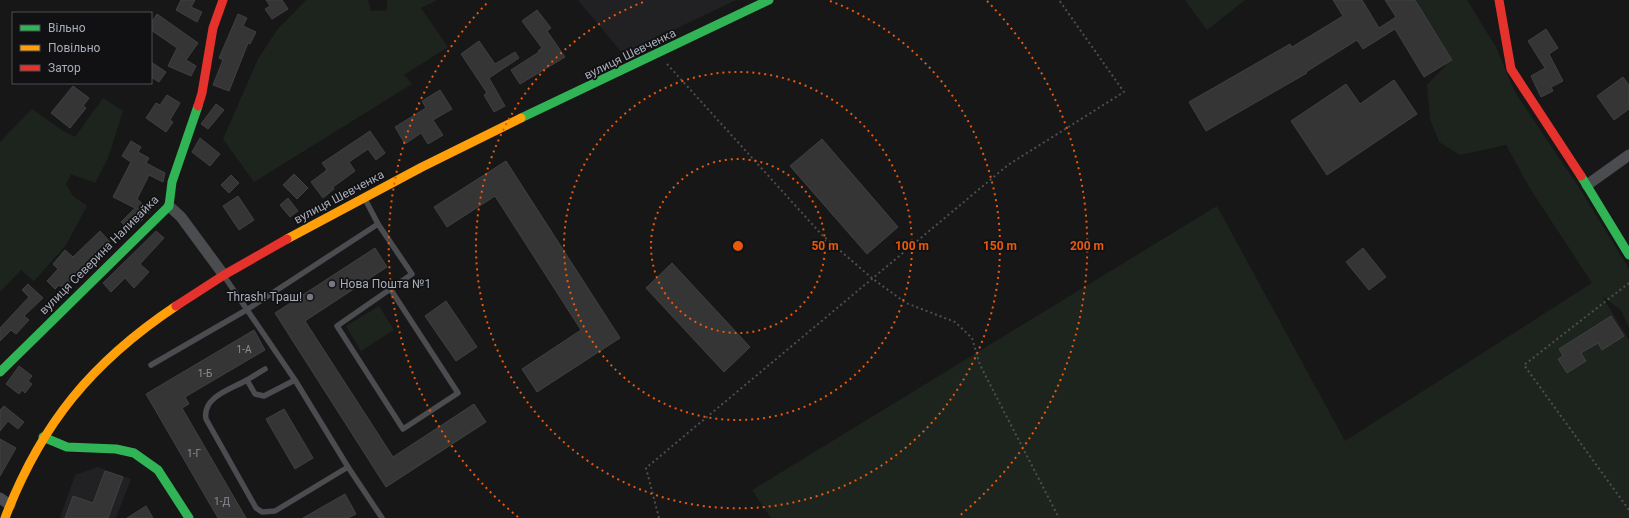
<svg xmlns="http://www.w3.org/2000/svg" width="1629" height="518" viewBox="0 0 1629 518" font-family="Roboto,sans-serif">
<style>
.built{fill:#212123}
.green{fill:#1d241e}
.building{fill:#353536;stroke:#3f4043}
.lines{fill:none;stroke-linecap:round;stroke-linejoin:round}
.path{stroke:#4d4e52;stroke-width:2;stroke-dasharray:2 3;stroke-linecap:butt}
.lane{stroke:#4b4c50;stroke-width:5.5}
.street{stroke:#4b4c50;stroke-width:11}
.fast{stroke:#30b455;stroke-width:9}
.slow{stroke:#ff9f0a;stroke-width:9}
.jam{stroke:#e5322d;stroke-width:9}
.ring{fill:none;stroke:#e8590c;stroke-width:2;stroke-dasharray:2 4}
.poi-dot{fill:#757880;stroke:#111113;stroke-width:1.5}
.labels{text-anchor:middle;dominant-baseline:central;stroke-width:3.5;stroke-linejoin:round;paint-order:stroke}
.number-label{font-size:10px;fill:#8b8f98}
.street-label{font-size:12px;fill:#a8adb8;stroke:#111113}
.poi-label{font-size:12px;fill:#a8adb8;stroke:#111113;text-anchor:start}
.centre{fill:#e8590c;stroke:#111113;stroke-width:2}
.ring-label{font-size:12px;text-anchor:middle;font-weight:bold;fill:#e8590c;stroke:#111113;stroke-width:3.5;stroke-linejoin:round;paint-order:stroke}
</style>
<rect width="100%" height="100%" fill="#171717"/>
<!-- built -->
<g class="built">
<path d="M578,0H736L623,54Z"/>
<path d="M98,467L131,479L116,518H60L75,475Z"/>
</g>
<!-- green -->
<g class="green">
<path d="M306,0H368L371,11L387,10V0H437L421,8L448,47L404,75L412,84L254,182L223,139L258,59L277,30Z"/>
<path d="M1185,0H1245L1207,30Z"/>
<path d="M1415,0H1467L1496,47L1515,92L1582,192L1629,269V328L1621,310L1602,296L1629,340V518H771L752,490L1217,206L1345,441L1592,283L1531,190L1506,145L1460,155L1439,142L1430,119L1427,85L1452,59Z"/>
<path d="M103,98L123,111L108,158L95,183L71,174L66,184L73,196L87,206L66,245L34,281L21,270L0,292V142L32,109L63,131L75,137Z"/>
<path d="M379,306L394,330L361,351L346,326Z"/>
</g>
<!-- building -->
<g class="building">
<path d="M181,0H195L191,7L202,12L197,22L176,10Z"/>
<path d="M266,0H282L288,9L272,19L265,9L270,6Z"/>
<path d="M1333,0H1362L1379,28L1396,17L1385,0H1415L1452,60L1424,77L1395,29L1363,49L1357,40L1306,72L1307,73L1206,131L1189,102L1290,44L1292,47L1343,16Z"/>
<path d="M537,10L551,28L547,31L565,57L520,84L511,70L539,52L538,51L542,48L522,21Z"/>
<path d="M157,14L198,43L186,60L196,66L191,76L168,66L177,48L151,30V23Z"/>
<path d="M238,14L247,18L243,26L256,32L250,44L248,43L229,91L213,85L223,60L219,58Z"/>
<path d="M1546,29L1558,48L1549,54L1563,81L1551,87L1553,91L1541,97L1531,76L1545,68L1528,41Z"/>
<path d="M479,41L495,64L515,52L519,58L489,78L505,106L494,112L484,95L487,93L461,54Z"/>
<path d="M151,62L166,72L159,82L151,77Z"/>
<path d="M1623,77L1629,85V109L1614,120L1597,96Z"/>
<path d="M1394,80L1417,114L1327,175L1291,121L1346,84L1360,104Z"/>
<path d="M73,86L89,98L83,106L86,108L70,128L51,113Z"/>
<path d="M440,90L452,109L433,120L443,135L428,144L421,133L405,144L395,127L426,108L422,101Z"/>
<path d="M167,95L180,103L170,120L173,122L166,132L146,118L156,103L160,105Z"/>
<path d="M216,104L224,110L208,129L201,124Z"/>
<path d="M370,131L385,153L376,160L368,149L349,162L355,171L333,187L334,189L323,198L311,182L327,170L322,163Z"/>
<path d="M200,138L220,154L210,166L192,152Z"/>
<path d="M822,139L898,227L867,254L790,166Z"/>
<path d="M131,141L141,147L138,152L149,158L146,163L165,173L163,182L149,175L137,199L151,211L148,214L146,213L142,217L143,219L130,231L121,222L135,208L113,197L131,162L122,156Z"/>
<path d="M506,161L620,338L537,392L522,369L581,330L495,196L447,227L434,207Z"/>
<path d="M294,174L308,188L297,199L283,185Z"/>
<path d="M231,175L239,183L229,193L221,185Z"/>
<path d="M238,196L254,220L239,230L223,206Z"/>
<path d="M288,198L298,211L290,217L280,205Z"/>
<path d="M100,231L110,242L106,245L110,249L101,258L97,254L63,289L59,285L55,289L47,281L58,269L53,264L65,250L73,257Z"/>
<path d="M156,231L164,238L140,264L149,272L134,288L125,278L111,292L103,283Z"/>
<path d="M375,248L387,267L305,321L393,457L474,404L486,422L386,487L275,313Z"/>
<path d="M1363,248L1386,277L1369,290L1346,262Z"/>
<path d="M672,263L750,347L724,372L646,288Z"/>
<path d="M28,284L43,298L24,316L29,320L16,334L11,330L0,341V328L29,297L22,290Z"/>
<path d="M446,301L477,347L456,361L425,316Z"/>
<path d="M1611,316L1624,336L1602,350L1598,343L1581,353L1586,361L1567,373L1558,359L1563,356L1559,349Z"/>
<path d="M254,330L265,350L185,397L189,404L182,408L246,518H218L146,394Z"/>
<path d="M19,366L32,376L28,381L32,384L25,393L22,390L19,394L6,384Z"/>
<path d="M4,406L24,422L18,429L8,421L0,431V410Z"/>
<path d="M284,409L313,458L295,469L266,419Z"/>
<path d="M0,439L16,448L0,476Z"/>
<path d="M105,471L123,477L108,518H65L73,496L93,503Z"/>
<path d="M345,494L356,514L348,518H303Z"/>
<path d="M146,506L153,518H127Z"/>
</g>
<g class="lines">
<!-- path -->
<g class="path">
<path d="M667,64L822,235L873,279L906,303L955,322L972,338L980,365L1059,518"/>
<path d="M1629,283L1524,365L1629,510"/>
<path d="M659,518L646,468L1008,165L1124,92L1059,0"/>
</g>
<!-- lane -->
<g class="lane">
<path d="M365,199L378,224L412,274L337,326L403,429L458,393L391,290"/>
<path d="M224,276L295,380L264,396L255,394L247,380C231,389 202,397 206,419L256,508L262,512L275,511L348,467L295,380"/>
<path d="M151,365L248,309L378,224"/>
<path d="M247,380L265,369"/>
<path d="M348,467L382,518"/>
</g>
<!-- street -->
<g class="street">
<path d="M1587,185L1629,155"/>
<path d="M169,206L181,217L223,274"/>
<path d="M0,498L10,505"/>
</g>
<!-- fast -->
<g class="fast">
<path d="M521,118L769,0"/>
<path d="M1581,176L1629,255"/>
<path d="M0,372L169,206L172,182L198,106"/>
<path d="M43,437L67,447L116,449L134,453L158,470L189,518"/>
</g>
<!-- slow -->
<g class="slow">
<path d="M287,239L422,167L521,118"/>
<path d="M5,518C41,424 92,362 176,306"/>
</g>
<!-- jam -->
<g class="jam">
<path d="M1499,0L1511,69L1581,176"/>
<path d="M198,106L202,93L213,28L223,0"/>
<path d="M176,306L224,275L287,239"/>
</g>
</g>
<!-- distance rings -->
<g class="ring">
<circle cx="738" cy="246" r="87"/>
<circle cx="738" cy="246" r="174"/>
<path d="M830 1A262 262 0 1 1 646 1"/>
<path d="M518 517A349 349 0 0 1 489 1M987 1A349 349 0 0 1 958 517"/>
</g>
<!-- markers -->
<g class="poi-dot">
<circle cx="332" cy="284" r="4"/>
<circle cx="310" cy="297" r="4"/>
</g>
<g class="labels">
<!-- number labels -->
<g class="number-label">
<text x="244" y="349">1-А</text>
<text x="205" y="373">1-Б</text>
<text x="194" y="453">1-Г</text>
<text x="222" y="501">1-Д</text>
</g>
<!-- street labels -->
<g class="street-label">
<text transform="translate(630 54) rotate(-26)">вулиця Шевченка</text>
<text transform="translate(339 197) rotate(-28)">вулиця Шевченка</text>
<text transform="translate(99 255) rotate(-45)">вулиця Северина Наливайка</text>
</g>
<!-- poi labels -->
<g class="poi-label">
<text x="340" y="284">Нова Пошта №1</text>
<text x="302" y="297" text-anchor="end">Thrash! Траш!</text>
</g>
</g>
<circle cx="738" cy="246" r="6" class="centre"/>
<g class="ring-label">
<text x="825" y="250">50 m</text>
<text x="912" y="250">100 m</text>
<text x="1000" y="250">150 m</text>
<text x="1087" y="250">200 m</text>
</g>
<!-- legend -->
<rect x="12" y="12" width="140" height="72" fill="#111113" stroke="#4d4f55"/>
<rect x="20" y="25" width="20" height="6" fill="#30b455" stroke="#4d4f55"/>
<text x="48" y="32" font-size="12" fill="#a8adb8">Вільно</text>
<rect x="20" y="45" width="20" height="6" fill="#ff9f0a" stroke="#4d4f55"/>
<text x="48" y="52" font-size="12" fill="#a8adb8">Повільно</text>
<rect x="20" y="65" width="20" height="6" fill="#e5322d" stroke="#4d4f55"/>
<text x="48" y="72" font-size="12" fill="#a8adb8">Затор</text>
</svg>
